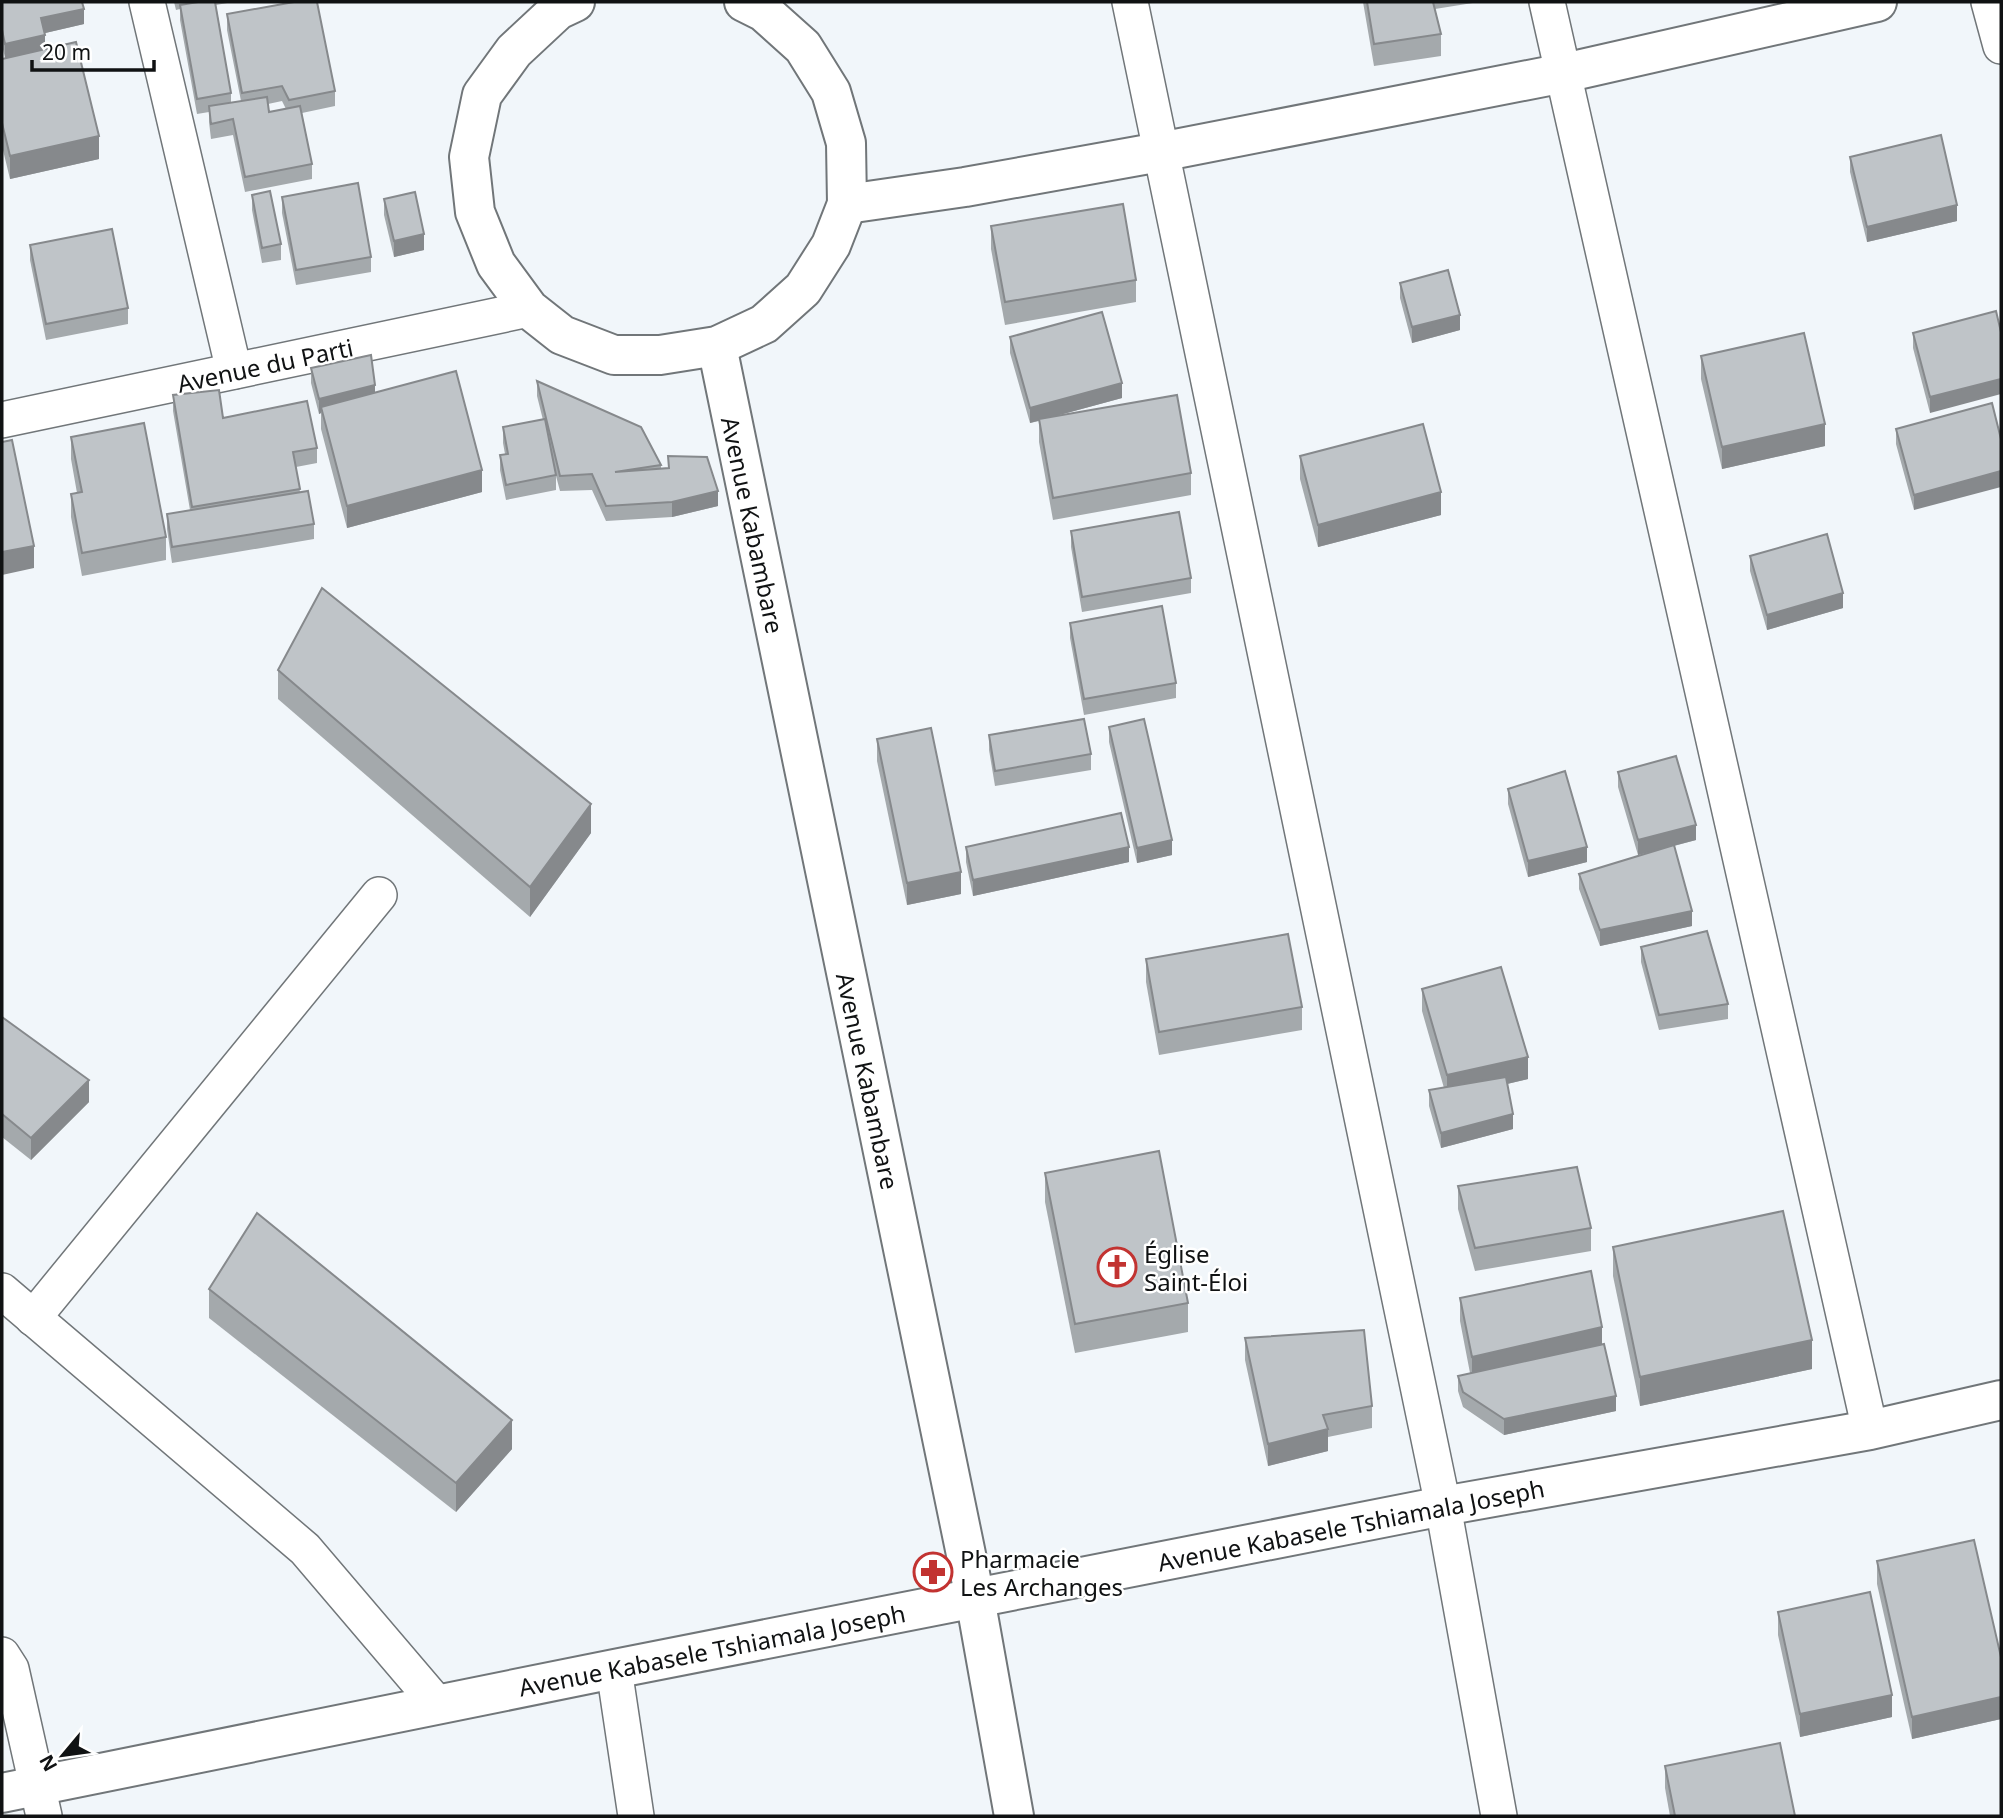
<svg xmlns="http://www.w3.org/2000/svg" width="2003" height="1818" viewBox="0 0 2003 1818" font-family="'Noto Sans',sans-serif">
<style>
.lines{fill:none;stroke-linecap:round;stroke-linejoin:round}
.minor-casing{stroke:#717679;stroke-width:38}
.tertiary-casing{stroke:#717679;stroke-width:42}
.secondary-casing{stroke:#717679;stroke-width:42}
.minor{stroke:#fff;stroke-width:35}
.tertiary{stroke:#fff;stroke-width:38}
.secondary{stroke:#fff;stroke-width:38}
.wall{fill:#a4a9ac;fill-rule:evenodd}
.shaded-wall{fill:#86898c}
.building{fill:#bfc4c8;stroke:#86898c;stroke-width:2}
.labels{text-anchor:middle;dominant-baseline:central;stroke-width:5;stroke-linejoin:round;paint-order:stroke}
.street-label{font-size:24px;fill:#101213;stroke:#fff}
.poi-label{font-size:24px;fill:#101213;stroke:#fff;text-anchor:start}
</style>
<rect width="100%" height="100%" fill="#f1f6fa"/>
<g class="lines">
<defs>
<g id="minor">
<path d="M147,2L234,371"/>
<path d="M1130,2L1443,1506L1499,1816"/>
<path d="M1547,2L1870,1430"/>
<path d="M1989,2L2001,46"/>
<path d="M2,420L529,309"/>
<path d="M2,1291L305,1549L438,1705"/>
<path d="M33,1318L379,895"/>
<path d="M2,1655L11,1669L44,1816"/>
<path d="M614,1669L636,1816"/>
</g>
<path id="tertiary" d="M847,204L965,187L1160,152L1564,73L1877,2"/>
<g id="secondary">
<path d="M575,2L558,10L514,51L482,95L469,157L475,212L496,264L529,309L562,335L614,355H660L717,346L764,324L803,289L831,245L847,204L846,143L831,92L803,47L764,12L744,2"/>
<path d="M717,346L975,1598L1014,1816"/>
<path d="M2,1793L614,1669L1443,1506L1870,1430L2001,1400"/>
</g>
</defs>
<!-- minor casing -->
<use href="#minor" class="minor-casing"/>
<!-- tertiary casing -->
<use href="#tertiary" class="tertiary-casing"/>
<!-- secondary casing -->
<use href="#secondary" class="secondary-casing"/>
<!-- minor -->
<use href="#minor" class="minor"/>
<!-- tertiary -->
<use href="#tertiary" class="tertiary"/>
<!-- secondary -->
<use href="#secondary" class="secondary"/>
</g>
<!-- wall -->
<g class="wall">
<path d="M2,2L84,24L45,33V49L99,159L10,179L2,146V59L5,58L2,45Z"/>
<path d="M174,2H189V3L196,2H233L216,5L231,93V103L241,101L227,30V14L335,91V106L302,113L312,164V179L245,192L233,135L211,139L209,122V112L197,114L180,20V9L176,10ZM282,101L286,109L269,112L268,104Z"/>
<path d="M1363,2H1479L1435,9L1441,34V56L1374,66Z"/>
<path d="M1850,157L1957,221L1867,242L1850,172Z"/>
<path d="M252,195L281,244V260L262,263L252,210Z"/>
<path d="M282,197L371,257V272L296,285L282,213Z"/>
<path d="M384,199L424,250L394,257L384,215Z"/>
<path d="M991,226L1136,280V302L1005,325L991,249Z"/>
<path d="M30,245L128,308V324L46,340L30,260Z"/>
<path d="M1400,283L1460,330L1412,343L1400,298Z"/>
<path d="M1996,311L1930,413L1913,348V333Z"/>
<path d="M1010,337L1122,398L1052,417L1191,473V495L1053,520L1039,442V421L1030,423L1010,353Z"/>
<path d="M1701,356L1825,446L1722,469L1701,379Z"/>
<path d="M311,368L375,392L482,492L347,528L321,429V413L319,414L311,383Z"/>
<path d="M537,381L661,465V469L668,468V456L718,506L672,517L606,521L592,490L560,491L556,476V490L506,500L500,470V455L505,454L503,443V427L543,420L537,396Z"/>
<path d="M173,395L223,418L317,448V463L296,467L300,492L314,524V539L172,563L167,529V514L190,510L173,411Z"/>
<path d="M1992,403L1914,510L1896,444V429Z"/>
<path d="M71,437L166,537V560L82,576L71,517V494L77,493L71,459Z"/>
<path d="M1300,456L1441,515L1318,547L1300,479Z"/>
<path d="M1071,531L1191,578V593L1082,612L1071,547Z"/>
<path d="M1750,556L1843,608L1767,630L1750,571Z"/>
<path d="M1070,623L1176,683V698L1084,715L1070,638Z"/>
<path d="M278,670L591,833L530,917L278,699Z"/>
<path d="M1109,727L1172,855L1137,863L1109,742Z"/>
<path d="M989,735L1091,754V770L995,786L989,750Z"/>
<path d="M877,739L961,894L907,905L877,761Z"/>
<path d="M1618,772L1696,840L1674,846L1692,926L1600,946L1579,889V874L1659,850L1638,855L1618,787Z"/>
<path d="M1508,789L1587,862L1528,877L1508,804Z"/>
<path d="M966,847L1129,862L973,896L966,862Z"/>
<path d="M1641,947L1728,1004V1019L1659,1030L1641,962Z"/>
<path d="M1146,959L1302,1007V1030L1159,1055L1146,982Z"/>
<path d="M1422,989L1528,1079L1507,1084L1513,1129L1441,1148L1429,1106V1090L1444,1088L1422,1011Z"/>
<path d="M2,1017L89,1102L31,1160L2,1137Z"/>
<path d="M1045,1173L1188,1303V1332L1075,1353L1045,1202Z"/>
<path d="M1458,1186L1591,1228V1251L1475,1271L1458,1209Z"/>
<path d="M1613,1247L1812,1369L1640,1406L1613,1276Z"/>
<path d="M209,1289L512,1449L456,1512L209,1318Z"/>
<path d="M1460,1298L1602,1344L1616,1411L1504,1435L1463,1407L1458,1391V1376L1470,1373L1460,1321Z"/>
<path d="M1245,1338L1372,1406V1428L1328,1437V1451L1268,1466L1245,1360Z"/>
<path d="M1877,1561L2001,1657V1719L1912,1739L1877,1584Z"/>
<path d="M1778,1612L1892,1717L1800,1737L1778,1635Z"/>
<path d="M1665,1766L1795,1816H1670L1665,1788Z"/>
</g>
<!-- shaded-wall -->
<g class="shaded-wall">
<path d="M84,9V24L41,34V18Z"/>
<path d="M45,35V50L5,59V44Z"/>
<path d="M99,136V159L10,179V156Z"/>
<path d="M1957,205V221L1867,242V227Z"/>
<path d="M424,234V250L394,257V241Z"/>
<path d="M1460,315V330L1412,343V327Z"/>
<path d="M2001,379V394L1930,413V397Z"/>
<path d="M1122,383V398L1030,423V408Z"/>
<path d="M375,385V401L321,407V413L319,414V399Z"/>
<path d="M1825,424V446L1722,469V447Z"/>
<path d="M482,470V492L347,528V506Z"/>
<path d="M2001,471V487L1914,510V495Z"/>
<path d="M718,491V506L672,517V502Z"/>
<path d="M1441,492V515L1318,547V525Z"/>
<path d="M34,546V568L2,575V552Z"/>
<path d="M1843,593V608L1767,630V615Z"/>
<path d="M591,804V833L530,917V887Z"/>
<path d="M1696,825V840L1638,855V840Z"/>
<path d="M1172,840V855L1137,863V848Z"/>
<path d="M1129,847V862L973,896V880Z"/>
<path d="M1587,847V862L1528,877V861Z"/>
<path d="M961,872V894L907,905V883Z"/>
<path d="M1692,911V926L1600,946V930Z"/>
<path d="M1528,1057V1079L1447,1098V1075Z"/>
<path d="M89,1080V1102L31,1160V1138Z"/>
<path d="M1513,1114V1129L1441,1148V1133Z"/>
<path d="M1602,1327V1350L1472,1379V1357Z"/>
<path d="M1812,1340V1369L1640,1406V1377Z"/>
<path d="M1616,1396V1411L1504,1435V1419Z"/>
<path d="M512,1420V1449L456,1512V1483Z"/>
<path d="M1328,1429V1451L1268,1466V1444Z"/>
<path d="M1892,1695V1717L1800,1737V1714Z"/>
<path d="M2001,1697V1719L1912,1739V1717Z"/>
</g>
<!-- building -->
<g class="building">
<path d="M2,2H82L84,9L41,18L45,35L5,44L2,30Z"/>
<path d="M198,2H215L231,93L197,99L180,5Z"/>
<path d="M294,2H317L335,91L289,100L282,86L242,93L227,14Z"/>
<path d="M1367,2H1433L1441,34L1374,44Z"/>
<path d="M76,42L99,136L10,156L2,123V59Z"/>
<path d="M267,97L269,112L300,106L312,164L245,177L233,119L211,124L209,106Z"/>
<path d="M1941,135L1957,205L1867,227L1850,157Z"/>
<path d="M358,183L371,257L296,270L282,197Z"/>
<path d="M270,191L281,244L262,248L252,195Z"/>
<path d="M415,192L424,234L394,241L384,199Z"/>
<path d="M1123,204L1136,280L1005,302L991,226Z"/>
<path d="M112,229L128,308L46,324L30,245Z"/>
<path d="M1448,270L1460,315L1412,327L1400,283Z"/>
<path d="M1996,311L2001,332V379L1930,397L1913,333Z"/>
<path d="M1102,312L1122,383L1030,408L1010,337Z"/>
<path d="M1804,333L1825,424L1722,447L1701,356Z"/>
<path d="M371,355L375,385L319,399L311,368Z"/>
<path d="M456,371L482,470L347,506L321,407Z"/>
<path d="M537,381L641,427L661,465L615,472L669,468L668,456L707,457L718,491L672,502L606,506L592,474L560,476Z"/>
<path d="M219,390L223,418L307,401L317,448L293,452L300,489L192,507L173,395Z"/>
<path d="M1177,395L1191,473L1053,498L1039,419Z"/>
<path d="M1992,403L2001,439V471L1914,495L1896,429Z"/>
<path d="M545,419L556,475L506,485L500,455L508,454L503,427Z"/>
<path d="M144,423L166,537L82,553L71,494L82,492L71,437Z"/>
<path d="M1423,424L1441,492L1318,525L1300,456Z"/>
<path d="M12,440L34,546L2,552V442Z"/>
<path d="M308,491L314,524L172,547L167,514Z"/>
<path d="M1179,512L1191,578L1082,597L1071,531Z"/>
<path d="M1827,534L1843,593L1767,615L1750,556Z"/>
<path d="M322,588L591,804L530,887L278,670Z"/>
<path d="M1162,606L1176,683L1084,699L1070,623Z"/>
<path d="M1084,719L1091,754L995,771L989,735Z"/>
<path d="M1144,719L1172,840L1137,848L1109,727Z"/>
<path d="M931,728L961,872L907,883L877,739Z"/>
<path d="M1676,756L1696,825L1638,840L1618,772Z"/>
<path d="M1565,771L1587,847L1528,861L1508,789Z"/>
<path d="M1121,813L1129,847L973,880L966,847Z"/>
<path d="M1674,845L1692,911L1600,930L1579,874Z"/>
<path d="M1707,931L1728,1004L1659,1015L1641,947Z"/>
<path d="M1288,934L1302,1007L1159,1032L1146,959Z"/>
<path d="M1501,967L1528,1057L1447,1075L1422,989Z"/>
<path d="M2,1017L89,1080L31,1138L2,1114Z"/>
<path d="M1506,1077L1513,1114L1441,1133L1429,1090Z"/>
<path d="M1159,1151L1188,1303L1075,1324L1045,1173Z"/>
<path d="M1577,1167L1591,1228L1475,1248L1458,1186Z"/>
<path d="M1783,1211L1812,1340L1640,1377L1613,1247Z"/>
<path d="M257,1213L512,1420L456,1483L209,1289Z"/>
<path d="M1591,1271L1602,1327L1472,1357L1460,1298Z"/>
<path d="M1364,1330L1372,1406L1323,1415L1328,1429L1268,1444L1245,1338Z"/>
<path d="M1604,1344L1616,1396L1504,1419L1463,1392L1458,1376Z"/>
<path d="M1974,1540L2001,1657V1697L1912,1717L1877,1561Z"/>
<path d="M1870,1592L1892,1695L1800,1714L1778,1612Z"/>
<path d="M1780,1743L1795,1816H1675L1665,1766Z"/>
</g>
<!-- icons -->
<defs>
<symbol id="church-ring" viewBox="-11 -11 22 22"><circle r="9.5" fill="#fff" stroke="#c23331" stroke-width="1.5"/><path d="M-1.2-6h2.4v3.5h3.3v2.4h-3.3V6h-2.4V-.1h-3.3v-2.4h3.3Z" fill="#c23331"/></symbol>
<symbol id="pharmacy-ring" viewBox="-11 -11 22 22"><circle r="9.5" fill="#fff" stroke="#c23331" stroke-width="1.5"/><path d="M-2-6h4v4h4v4h-4v4h-4v-4h-4v-4h4Z" fill="#c23331"/></symbol>
</defs>
<g fill-rule="evenodd">
<use href="#church-ring" x="1095" y="1245" width="44" height="44"/>
<use href="#pharmacy-ring" x="911" y="1550" width="44" height="44"/>
</g>
<g class="labels">
<!-- street labels -->
<g class="street-label">
<text transform="translate(265 365) rotate(-12)">Avenue du Parti</text>
<text transform="translate(753 525) rotate(78)">Avenue Kabambare</text>
<text transform="translate(868 1081) rotate(78)">Avenue Kabambare</text>
<text transform="translate(1351 1525) rotate(-11)">Avenue Kabasele Tshiamala Joseph</text>
<text transform="translate(712 1650) rotate(-11)">Avenue Kabasele Tshiamala Joseph</text>
</g>
<!-- poi labels -->
<g class="poi-label">
<text x="1144" y="1253">Église<tspan x="1144" dy="28">Saint-Éloi</tspan></text>
<text x="960" y="1558">Pharmacie<tspan x="960" dy="28">Les Archanges</tspan></text>
</g>
</g>
<!-- border -->
<rect width="2003" height="1818" fill="none" stroke="#101213" stroke-width="7"/>
<!-- north arrow -->
<g transform="translate(63 1755) rotate(241)" stroke="#ffffff" stroke-width="5" paint-order="stroke">
<path d="M0-5L12 26L0 18L-12 26Z" fill="#101213"/>
<text y="-10" font-size="19" font-weight="bold" text-anchor="middle" fill="#101213">N</text>
</g>
<!-- scale -->
<path d="M32 60v10h122v-10" fill="none" stroke="#101213" stroke-width="3.5"/>
<text x="42" y="60" font-size="21" fill="#101213" stroke="#ffffff" stroke-width="5" paint-order="stroke">20 m</text>
</svg>
